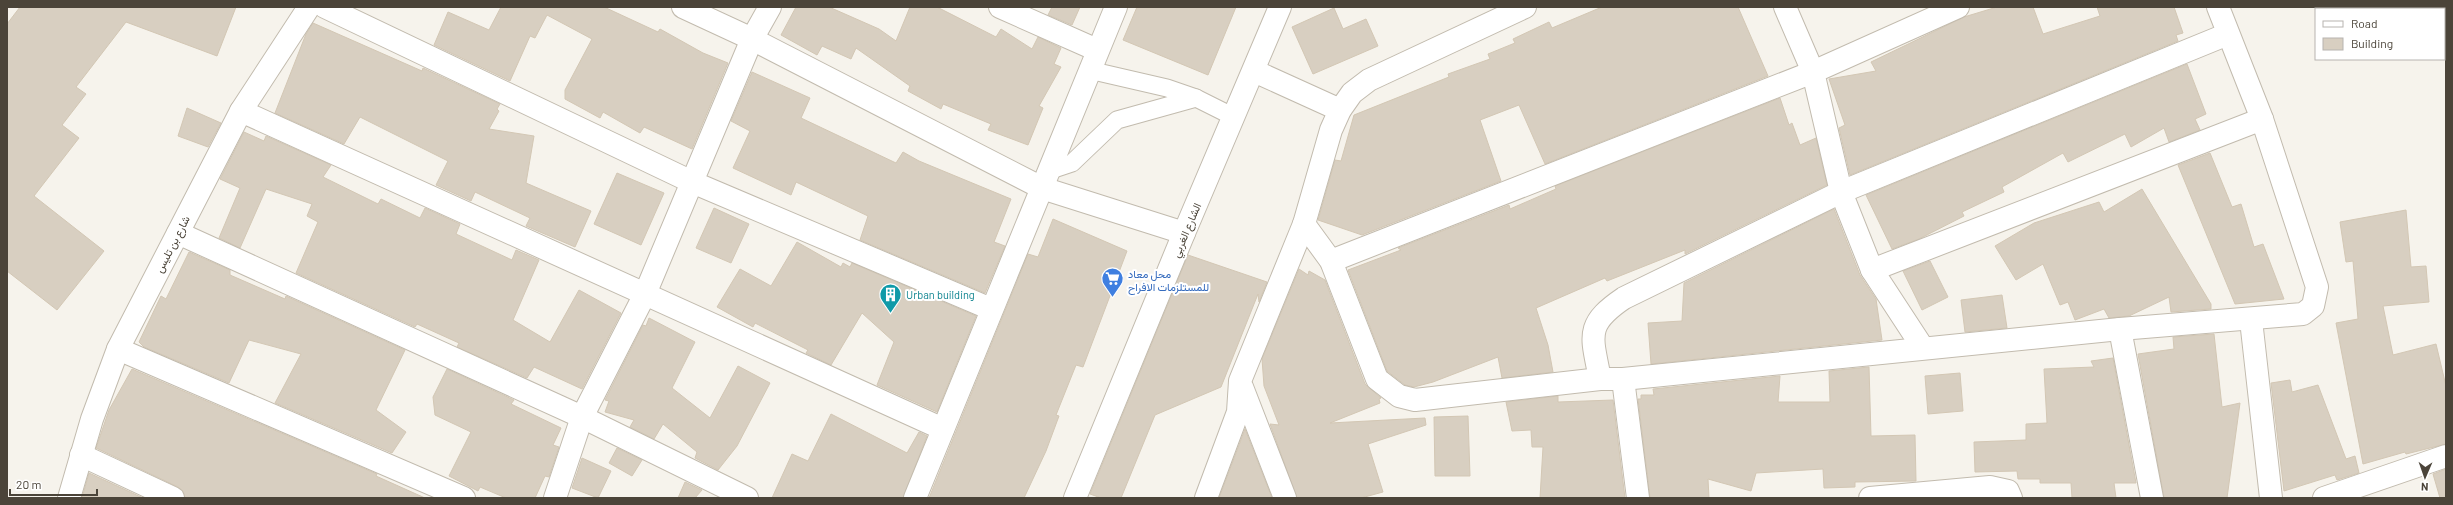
<svg xmlns="http://www.w3.org/2000/svg" width="2453" height="505" viewBox="0 0 2453 505" font-family="Barlow,Vazirmatn,sans-serif">
<style>
.building{fill:#d8cfc1;stroke:#d3c7b4}
.lines{fill:none;stroke-linecap:round;stroke-linejoin:round}
.service-casing{stroke:#c2bbae;stroke-width:19}
.minor-casing{stroke:#c2bbae;stroke-width:24}
.tertiary-casing{stroke:#c2bbae;stroke-width:24}
.service{stroke:#fff;stroke-width:17}
.minor{stroke:#fff;stroke-width:22}
.tertiary{stroke:#fff;stroke-width:22}
.labels{text-anchor:middle;dominant-baseline:central;stroke-width:4;stroke-linejoin:round;paint-order:stroke}
.street-label{font-size:11px;fill:#4b4439;stroke:#fff}
.shop-label{font-size:11px;fill:#366cbe;stroke:#fff;text-anchor:start}
.culture-label{font-size:11px;fill:#0d838f;stroke:#fff;text-anchor:start}
</style>
<rect width="100%" height="100%" fill="#f6f3ec"/>
<!-- building -->
<g class="building">
<path d="M20,7H236L217,56L126,22L76,87L86,94L62,125L79,138L34,196L104,251L57,310L7,271V24Z"/>
<path d="M501,7H604L658,32L660,29L703,53L728,63L692,149L644,127L640,133L603,112L600,118L565,99V90L592,39L547,15L535,38L530,36L510,81L434,45L448,12L489,30Z"/>
<path d="M796,7H829L879,29L896,41L910,7H937L996,37L1001,29L1032,49L1038,37L1061,48L1054,64L1061,67L1039,106L1043,108L1028,145L988,130L991,124L943,104L941,109L908,91L910,86L856,48L851,59L822,46L817,55L781,35Z"/>
<path d="M1052,7H1080L1072,25L1048,15Z"/>
<path d="M1137,7H1236L1208,75L1123,40Z"/>
<path d="M1602,7H1738L1768,76L1545,164L1519,105L1480,120L1501,181L1362,235L1318,220L1335,160L1341,161L1354,115L1449,77L1448,74L1490,59L1488,54L1515,43L1513,39L1549,22L1552,28Z"/>
<path d="M1997,7H2033L2043,34L2100,16L2097,7H2174L2183,33L2176,35L2178,41L1850,175L1839,128L1845,125L1829,79L1876,71L1871,62L1964,17Z"/>
<path d="M1334,8L1343,29L1366,19L1378,46L1313,74L1292,27Z"/>
<path d="M313,23L422,71L423,68L500,104L497,109L499,111L489,129L534,136L526,183L591,211L575,247L526,226L530,218L475,192L471,201L436,185L448,161L360,117L344,144L275,113L306,34Z"/>
<path d="M2187,64L2206,114L2195,119L2200,130L2169,142L2164,128L2131,147L2125,134L2068,162L2063,153L2002,187L2004,192L1962,212L1964,216L1919,239L1892,249L1866,195Z"/>
<path d="M752,72L810,98L801,118L896,163L903,152L919,161L1011,199L994,242L1005,246L985,293L860,240L868,216L796,182L791,195L733,168L750,131L731,121Z"/>
<path d="M1780,98L1789,125L1792,123L1800,145L1816,138L1827,185L1685,254V250L1607,281L1605,278L1536,308L1548,345L1553,372L1502,378L1498,357L1433,382L1414,387L1405,385L1387,371L1348,270L1401,250L1398,248L1509,205L1510,209L1556,189L1555,186Z"/>
<path d="M187,108L221,123L208,147L178,136Z"/>
<path d="M244,132L264,141L266,136L331,165L323,177L378,204L381,199L420,218L425,208L460,224L456,234L512,260L516,250L539,260L513,320L550,342L579,290L621,313L582,389L534,367L527,378L457,347L459,343L417,324L415,327L296,273L318,222L307,216L312,204L266,189L240,248L219,238L240,188L220,179Z"/>
<path d="M2210,153L2232,207L2241,204L2254,247L2263,244L2284,299L2235,304L2178,165Z"/>
<path d="M617,173L664,193L641,245L594,224Z"/>
<path d="M2142,189L2211,304V309L2171,312L2169,297L2129,316L2109,318L2104,309L2075,320L2068,302L2060,305L2043,264L2016,280L1995,246L2034,223L2099,202L2104,212Z"/>
<path d="M714,208L749,224L731,263L696,248Z"/>
<path d="M1834,209L1860,275L1876,299L1882,340L1651,364L1648,323L1682,321L1684,283Z"/>
<path d="M2406,210L2411,267L2426,266L2429,302L2383,306L2393,355L2436,344L2446,386V444L2406,454L2405,452L2363,464L2336,323L2358,319L2353,261L2346,262L2340,222Z"/>
<path d="M1053,219L1127,251L1083,367L1076,365L1056,415L1059,416L1046,451L1024,498H929L1028,254L1038,257Z"/>
<path d="M797,242L841,267L843,263L850,267L852,263L976,316L937,412L877,385L894,342L862,313L831,365L806,353L808,350L755,323L753,327L717,307L740,269L771,286Z"/>
<path d="M189,252L230,270V275L285,299L286,296L405,350L376,410L406,432L392,453L275,403L301,354L249,340L229,383L144,347L139,342L161,296L166,299Z"/>
<path d="M1188,255L1267,282L1259,302L1258,294L1221,387L1155,415L1121,498H1101L1090,494Z"/>
<path d="M1930,261L1948,297L1922,310L1903,271Z"/>
<path d="M1299,269L1308,275L1309,271L1325,280L1365,384L1381,398L1379,399L1380,403L1330,423L1425,418L1426,425L1368,444L1383,492L1361,498H1297L1270,424L1279,425L1264,386L1262,359Z"/>
<path d="M2002,295L2007,328L1965,332L1961,300Z"/>
<path d="M649,318L695,342L672,388L710,418L738,366L770,383L737,446L718,470L695,458L697,452L663,424L654,439L630,427L634,420L605,412L609,401L605,400L643,325L646,326Z"/>
<path d="M2214,334L2222,407L2240,403L2227,498H2164L2138,354L2174,349L2173,337Z"/>
<path d="M2113,358L2136,483H2114L2116,498H2072L2071,483H2040V479H2018L2017,471L1975,472L1974,442L2026,440V424L2047,423L2044,369L2094,367L2091,361Z"/>
<path d="M1869,367L1871,436L1915,435L1916,481L1855,482V487L1824,488L1823,469L1756,473L1751,491L1708,479L1709,498H1650L1638,399H1641V395H1654L1653,389L1780,376L1778,402H1830L1829,371Z"/>
<path d="M132,369L377,474L376,476L425,498H185L183,491L178,487L96,448L109,410Z"/>
<path d="M447,369L514,400L511,404L561,428L553,445L559,447L549,477L545,476L535,498H506L480,487L478,491L449,476L471,432L435,415L433,397Z"/>
<path d="M1960,373L1963,411L1928,414L1925,376Z"/>
<path d="M2290,380L2292,392L2318,385L2346,459L2355,456L2359,473L2337,480L2335,475L2284,491L2271,383Z"/>
<path d="M1558,396V402L1613,400L1625,498H1540L1543,447H1532L1531,430L1512,431L1506,402Z"/>
<path d="M831,414L907,453L919,432L927,436L903,498H772L792,454L808,461Z"/>
<path d="M1468,416L1470,476H1435L1434,417Z"/>
<path d="M1245,429L1272,498H1219Z"/>
<path d="M617,448L642,460L632,476L609,463Z"/>
<path d="M582,458L611,471L598,498L572,488Z"/>
<path d="M2446,469V498H2440L2433,474Z"/>
<path d="M89,473L143,498H82Z"/>
<path d="M685,482L702,490L695,498H678Z"/>
</g>
<g class="lines">
<defs>
<g id="service">
<path d="M1089,70L1167,88L1196,98L1234,117"/>
<path d="M1048,171L1072,163L1117,120L1196,98"/>
</g>
<g id="minor">
<path d="M325,7L692,182L991,309"/>
<path d="M683,7L752,39L1042,188L1184,233"/>
<path d="M1000,7L1097,50"/>
<path d="M1785,7L1813,72L1841,192L1872,270L1923,348"/>
<path d="M1254,71L1340,110"/>
<path d="M241,111L943,429"/>
<path d="M1304,224L1331,261L1377,379L1399,396L1415,400L1600,379H1623L2120,329L2303,314L2313,306L2317,287L2262,119L2218,7"/>
<path d="M178,233L582,417L747,498"/>
<path d="M1331,261L1813,72L1958,7"/>
<path d="M1872,270L2262,119"/>
<path d="M2251,320L2271,498"/>
<path d="M2120,329L2152,498"/>
<path d="M118,349L464,498"/>
<path d="M1600,379C1592,336 1584,325 1624,298L1841,192L2228,34"/>
<path d="M1623,379L1638,498"/>
<path d="M1242,387L1285,498"/>
<path d="M81,455L173,498"/>
<path d="M555,498L582,417L645,294L752,39L770,7"/>
<path d="M915,498L1116,7"/>
<path d="M1206,498L1238,412L1240,381L1304,224L1331,130L1340,110L1352,93L1369,80L1525,7"/>
<path d="M1870,498L1990,487L2008,491L2011,498"/>
<path d="M2324,498L2446,456"/>
</g>
<g id="tertiary">
<path d="M69,498L92,419L118,349L241,111L309,7"/>
<path d="M1075,498L1184,233L1280,7"/>
</g>
</defs>
<!-- service casing -->
<use href="#service" class="service-casing"/>
<!-- minor casing -->
<use href="#minor" class="minor-casing"/>
<!-- tertiary casing -->
<use href="#tertiary" class="tertiary-casing"/>
<!-- service -->
<use href="#service" class="service"/>
<!-- minor -->
<use href="#minor" class="minor"/>
<!-- tertiary -->
<use href="#tertiary" class="tertiary"/>
</g>
<!-- icons -->
<defs>
<symbol id="supermarket-pin" viewBox="-11 -11 22 30"><path d="M0 17L-7.5 6A9.5 9.5 0 1 1 7.5 6Z" fill="#3f7fe0" stroke="#fff"/><path d="M-6-5.5h2.5l.6 2H6L4.5 2H-2.5L-4.4-4H-6ZM-1.5 3.2a1.3 1.3 0 1 0 .1 0ZM3 3.2a1.3 1.3 0 1 0 .1 0Z" fill="#fff"/></symbol>
<symbol id="building-pin" viewBox="-11 -11 22 30"><path d="M0 17L-7.5 6A9.5 9.5 0 1 1 7.5 6Z" fill="#0f9aa8" stroke="#fff"/><path d="M-4-6H4V6H1V3H-1V6H-4ZM-2.5-4.3h1.7v1.8h-1.7ZM.8-4.3h1.7v1.8H.8ZM-2.5-1h1.7V.8h-1.7ZM.8-1h1.7V.8H.8Z" fill="#fff"/></symbol>
</defs>
<g fill-rule="evenodd">
<use href="#supermarket-pin" x="1100" y="266" width="25" height="34"/>
<use href="#building-pin" x="878" y="282" width="25" height="34"/>
</g>
<g class="labels">
<!-- street labels -->
<g class="street-label">
<text transform="translate(1186 230) rotate(-67)">الشارع الغربي</text>
<text transform="translate(172 244) rotate(-63)">شارع بن تليس</text>
</g>
<!-- shop labels -->
<g class="shop-label">
<text x="1128" y="273">محل معاد<tspan x="1128" dy="13">للمستلزمات الافراح</tspan></text>
</g>
<!-- culture labels -->
<g class="culture-label">
<text x="906" y="294">Urban building</text>
</g>
</g>
<!-- border -->
<rect width="2453" height="505" fill="none" stroke="#4b4439" stroke-width="16"/>
<!-- legend -->
<rect x="2315" y="8" width="130" height="52" fill="#ffffff" stroke="#b7b4b0"/>
<rect x="2323" y="21" width="20" height="6" fill="#ffffff" stroke="#b7b4b0"/>
<text x="2351" y="28" font-size="12" fill="#4b4439">Road</text>
<rect x="2323" y="38" width="20" height="12" fill="#d8cfc1" stroke="#b7b4b0"/>
<text x="2351" y="48" font-size="12" fill="#4b4439">Building</text>
<!-- north arrow -->
<g transform="translate(2425 477) rotate(182)" stroke="#ffffff" stroke-width="3" paint-order="stroke">
<path d="M0-3L7 15L0 10L-7 15Z" fill="#4b4439"/>
<text y="-6" font-size="11" font-weight="bold" text-anchor="middle" fill="#4b4439">N</text>
</g>
<!-- scale -->
<path d="M10 489v6h87v-6" fill="none" stroke="#4b4439" stroke-width="2"/>
<text x="16" y="489" font-size="12" fill="#4b4439" stroke="#ffffff" stroke-width="3" paint-order="stroke">20 m</text>
</svg>
